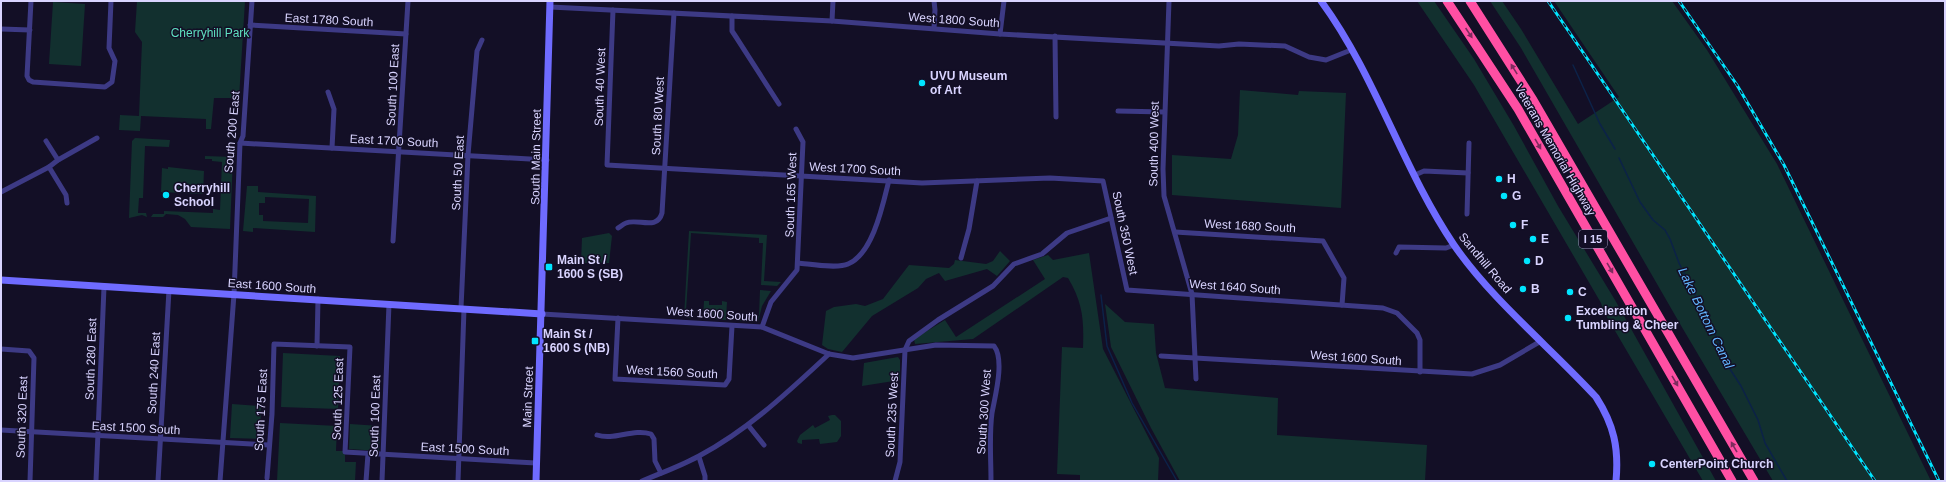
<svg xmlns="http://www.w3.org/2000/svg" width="1946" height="482" viewBox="0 0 1946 482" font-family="Helvetica,sans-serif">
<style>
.green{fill:#12302f;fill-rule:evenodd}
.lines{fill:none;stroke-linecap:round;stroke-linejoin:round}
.stream{stroke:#0c2248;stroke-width:1.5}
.street{stroke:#3d3a85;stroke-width:5}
.secondary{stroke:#6f6bff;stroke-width:7}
.highway{stroke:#ff4fa3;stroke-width:9}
.rail-casing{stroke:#00e5ff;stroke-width:3}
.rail{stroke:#130f26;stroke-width:1.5;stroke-dasharray:4.5;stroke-linecap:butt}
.oneway{fill:#7d2c5e}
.poi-dot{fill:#00e5ff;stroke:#130f26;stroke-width:1.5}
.labels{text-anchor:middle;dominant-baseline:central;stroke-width:3;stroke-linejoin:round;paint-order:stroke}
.shield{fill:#130f26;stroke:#9e99be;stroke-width:1}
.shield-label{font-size:11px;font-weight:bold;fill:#d9d4ff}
.street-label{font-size:12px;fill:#d9d4ff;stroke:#130f26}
.park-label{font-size:12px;fill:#5fe0c0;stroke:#130f26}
.poi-label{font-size:12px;font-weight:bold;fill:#d9d4ff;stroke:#130f26;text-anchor:start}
.water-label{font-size:13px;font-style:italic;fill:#62b6ff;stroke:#130f26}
</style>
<rect width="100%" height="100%" fill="#130f26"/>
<!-- green -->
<g class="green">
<path d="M137,1H245L239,98H214L211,129H206V119L141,116L140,131L119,130L120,115L139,116L142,42L135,32Z"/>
<path d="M1417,1H1434L1474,59L1514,126L1558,206L1615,300L1716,481H1703L1604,312L1601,303L1474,85Z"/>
<path d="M1490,1H1502L1521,29L1578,124L1619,97L1554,1H1672L1707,50L1777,164L1931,481H1773L1683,329L1521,48Z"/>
<path d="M53,2L85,4L81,66L49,64Z"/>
<path d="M1240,90L1298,95L1299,91L1346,93L1341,208L1172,195V155L1231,159L1238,135Z"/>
<path d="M135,138L170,140L169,147L145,146L143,198H139L138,213H146L147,217L142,215L129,218L132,141Z"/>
<path d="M205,156L233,157L230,229L191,227L185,219L178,215L166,214L163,217H151L153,214H164V211L213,213V209L220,210L222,162L212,161V159H205Z"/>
<path d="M168,167L204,171L203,194L161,192L162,168L168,169Z"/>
<path d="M247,186H258V192L316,196L315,232L253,228V232L243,231ZM265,197L309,199L308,223L263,221V215H259V203H265Z"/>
<path d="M689,231L767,235L764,281L781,282L777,286L761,285L763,243H759V238L691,233L686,311L691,313V318L684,317Z"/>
<path d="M609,233L612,236L609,263H581L582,238Z"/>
<path d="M1000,251L1010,261L997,276L987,269L945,281L939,273L926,279L918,288L872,316L842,352L828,349L822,345L826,311L834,307L856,304L865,306L883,299L909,265L949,268L954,264L955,260L986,264L993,261Z"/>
<path d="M1089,253L1103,349L1159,458L1158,481H1080V475L1057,474L1062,347L1083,348C1084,320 1083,303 1068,278L1063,277L973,339L915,344L914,339L945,320L956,337L1045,279L1033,260L1048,255L1053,260Z"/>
<path d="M760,290L771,291L762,306L758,322L739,321L741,315L759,316Z"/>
<path d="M704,301H709V305H722V301L727,302L726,320L703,318Z"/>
<path d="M1105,304L1125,322L1154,324L1156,353L1165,388L1278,398L1277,435L1427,445L1425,481H1180L1151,428L1111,347Z"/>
<path d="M283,353L340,356L338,409L281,407Z"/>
<path d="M898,357L900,360V380L862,386L864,363Z"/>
<path d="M232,404L261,406L260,439L230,438Z"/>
<path d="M832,415H835L841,421V436L837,442L820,444L819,439L802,440V444L798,443L797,441L800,435L813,425L815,428L830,420L828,416Z"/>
<path d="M280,423L337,426L336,451H343L345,455V462H356L355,481H277Z"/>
<path d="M350,424L380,426L379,451L349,449Z"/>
</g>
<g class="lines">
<!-- stream -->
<g class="stream">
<path d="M1573,65L1600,124L1615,149"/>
<path d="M1619,158L1640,202L1653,220L1665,230L1670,239L1679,263L1715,334L1726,363L1741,386L1758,420L1765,443L1787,481"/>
<path d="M1101,295L1107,346L1132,403L1177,481"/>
</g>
<!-- street -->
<g class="street">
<path d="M31,1L27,76L29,80L33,82L105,87L112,82L115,61L109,48L111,1"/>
<path d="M1169,1L1163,169L1164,196L1192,294L1196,379"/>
<path d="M550,7L832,21L1000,34L1219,46L1239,44L1285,46L1309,57L1326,60L1351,50"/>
<path d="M613,10L607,165L922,183L1050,178L1103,181L1127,290L1383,308L1397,313L1417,333L1420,340V372"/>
<path d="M732,16V31L736,37L779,104"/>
<path d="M832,21L833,1"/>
<path d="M250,25L406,34"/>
<path d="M934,28L935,10L934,1"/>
<path d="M1,29L30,30"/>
<path d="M1000,34L1004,1"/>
<path d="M1055,36L1056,117"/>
<path d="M328,92L334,109L332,148"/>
<path d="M1118,111L1164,112"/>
<path d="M46,141L58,160"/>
<path d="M240,143L547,160"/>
<path d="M49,167L66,195L67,203"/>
<path d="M1415,175L1424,171L1468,173"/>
<path d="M1,192L49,167L58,160L97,138"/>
<path d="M1467,214L1469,143"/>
<path d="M618,228C620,227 623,224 626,223C638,218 657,231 662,213L674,13"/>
<path d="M1175,232L1323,241L1344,278L1342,305"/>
<path d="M393,241L408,1"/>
<path d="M1396,253L1399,247L1446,248L1454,245"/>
<path d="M961,258L969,229L977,181"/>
<path d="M798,263C810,264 837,269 848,264C873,254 883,204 889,180"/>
<path d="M461,308L468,155L477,51L482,40"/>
<path d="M542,314L762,327L829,354L853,358L936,345L994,346C1005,360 995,396 992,413C989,435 991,459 991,481"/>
<path d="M618,318L615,379L725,385L729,379L732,326"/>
<path d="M762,327L771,302L797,270L803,142L796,129"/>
<path d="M317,346L318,299"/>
<path d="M1,349L29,351L34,358L30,481"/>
<path d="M1161,356L1472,374L1500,365L1541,341"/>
<path d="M748,425L764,445"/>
<path d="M1,430L269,445"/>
<path d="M597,435C614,441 633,428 651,434L654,439L655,461L661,473"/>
<path d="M699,457L705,476V481"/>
<path d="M267,478L272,414L274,344L350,347L345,452L536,463"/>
<path d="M96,481L104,287"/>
<path d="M158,481L169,290"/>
<path d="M220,481L234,294L240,143L243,136L252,1"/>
<path d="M366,481L368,454"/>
<path d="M382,481L389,304"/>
<path d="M458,481L464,309"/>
<path d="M642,481C661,473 681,466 699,456C748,430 788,392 829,354"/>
<path d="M895,481L900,462L905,350L909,341L938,320L993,286L1014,264L1042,254L1067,233L1111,218"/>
</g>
<!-- secondary -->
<g class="secondary">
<path d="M1321,1C1376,76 1402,168 1454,245C1491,299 1551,348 1596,397C1614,425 1619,448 1616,481"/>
<path d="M1,280L542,314"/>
<path d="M536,481L550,1"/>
</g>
<!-- highway -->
<g class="highway">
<path d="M1447,1L1518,109L1732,481"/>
<path d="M1470,1L1533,100L1754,481"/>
</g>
<defs>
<g id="rail">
<path d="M1548,1L1875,481"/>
<path d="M1679,1L1737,85L1784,165L1939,481"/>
</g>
</defs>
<!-- rail casing -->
<use href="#rail" class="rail-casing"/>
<!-- rail -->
<use href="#rail" class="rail"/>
</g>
<!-- one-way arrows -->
<defs><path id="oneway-solid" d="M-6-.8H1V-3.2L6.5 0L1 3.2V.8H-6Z"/></defs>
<g class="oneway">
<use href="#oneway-solid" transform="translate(1469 33) rotate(56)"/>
<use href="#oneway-solid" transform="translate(1514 69) rotate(-122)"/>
<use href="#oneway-solid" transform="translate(1538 144) rotate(60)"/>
<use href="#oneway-solid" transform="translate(1610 268) rotate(60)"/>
<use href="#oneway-solid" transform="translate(1675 381) rotate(60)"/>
<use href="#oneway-solid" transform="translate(1734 447) rotate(-120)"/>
</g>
<!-- markers -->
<g class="poi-dot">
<circle cx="922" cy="83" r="4"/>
<circle cx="1499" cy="179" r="4"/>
<circle cx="166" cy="195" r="4"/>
<circle cx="1504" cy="196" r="4"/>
<circle cx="1513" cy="225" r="4"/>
<circle cx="1533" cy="239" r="4"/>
<circle cx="1527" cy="261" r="4"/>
<rect x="545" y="263" width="8" height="8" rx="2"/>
<circle cx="1523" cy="289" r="4"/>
<circle cx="1570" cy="292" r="4"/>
<circle cx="1568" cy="318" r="4"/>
<rect x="531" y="337" width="8" height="8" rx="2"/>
<circle cx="1652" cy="464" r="4"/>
</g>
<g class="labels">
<!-- shield labels -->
<rect class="shield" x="1579" y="230" width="28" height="18" rx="3"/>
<g class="shield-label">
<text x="1593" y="239">I 15</text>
</g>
<!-- street labels -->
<g class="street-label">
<text transform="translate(329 20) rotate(3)">East 1780 South</text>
<text transform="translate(954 20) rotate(4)">West 1800 South</text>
<text transform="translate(393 85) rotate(-87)">South 100 East</text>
<text transform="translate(600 87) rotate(-88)">South 40 West</text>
<text transform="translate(658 116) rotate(-87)">South 80 West</text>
<text transform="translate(232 132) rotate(-85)">South 200 East</text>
<text transform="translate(394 141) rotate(3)">East 1700 South</text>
<text transform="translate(1154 144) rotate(-89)">South 400 West</text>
<text transform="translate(1555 150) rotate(60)">Veterans Memorial Highway</text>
<text transform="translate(536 157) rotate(-89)">South Main Street</text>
<text transform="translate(855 169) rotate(3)">West 1700 South</text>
<text transform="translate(458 173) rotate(-87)">South 50 East</text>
<text transform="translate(791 195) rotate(-88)">South 165 West</text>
<text transform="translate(1250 226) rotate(3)">West 1680 South</text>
<text transform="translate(1125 233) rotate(78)">South 350 West</text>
<text transform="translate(1485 263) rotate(50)">Sandhill Road</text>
<text transform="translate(272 286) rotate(4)">East 1600 South</text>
<text transform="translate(1235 287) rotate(4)">West 1640 South</text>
<text transform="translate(712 314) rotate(4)">West 1600 South</text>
<text transform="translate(1356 358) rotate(4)">West 1600 South</text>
<text transform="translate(91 359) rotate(-88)">South 280 East</text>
<text transform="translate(672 372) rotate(3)">West 1560 South</text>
<text transform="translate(154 373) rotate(-87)">South 240 East</text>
<text transform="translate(528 397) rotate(-88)">Main Street</text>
<text transform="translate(338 399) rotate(-88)">South 125 East</text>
<text transform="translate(261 410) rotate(-87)">South 175 East</text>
<text transform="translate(984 412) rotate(-86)">South 300 West</text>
<text transform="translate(892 415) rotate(-87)">South 235 West</text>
<text transform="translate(375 416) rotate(-88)">South 100 East</text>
<text transform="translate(22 417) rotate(-88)">South 320 East</text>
<text transform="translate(136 428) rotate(3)">East 1500 South</text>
<text transform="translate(465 449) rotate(3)">East 1500 South</text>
</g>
<!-- park labels -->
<g class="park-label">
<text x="210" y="33">Cherryhill Park</text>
</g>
<!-- poi labels -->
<g class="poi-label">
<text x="930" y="76">UVU Museum<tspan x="930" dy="14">of Art</tspan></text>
<text x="1507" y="179">H</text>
<text x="174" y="188">Cherryhill<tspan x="174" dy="14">School</tspan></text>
<text x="1512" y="196">G</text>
<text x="1521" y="225">F</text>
<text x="1541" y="239">E</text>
<text x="557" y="260">Main St /<tspan x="557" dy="14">1600 S (SB)</tspan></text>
<text x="1535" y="261">D</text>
<text x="1531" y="289">B</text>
<text x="1578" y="292">C</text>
<text x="1576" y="311">Exceleration<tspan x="1576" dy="14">Tumbling &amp; Cheer</tspan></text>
<text x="543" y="334">Main St /<tspan x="543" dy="14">1600 S (NB)</tspan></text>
<text x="1660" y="464">CenterPoint Church</text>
</g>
<!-- water labels -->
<g class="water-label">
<text transform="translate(1706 318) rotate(64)">Lake Bottom Canal</text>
</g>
</g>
<!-- border -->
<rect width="1946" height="482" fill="none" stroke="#d9d4ff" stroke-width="4"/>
</svg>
